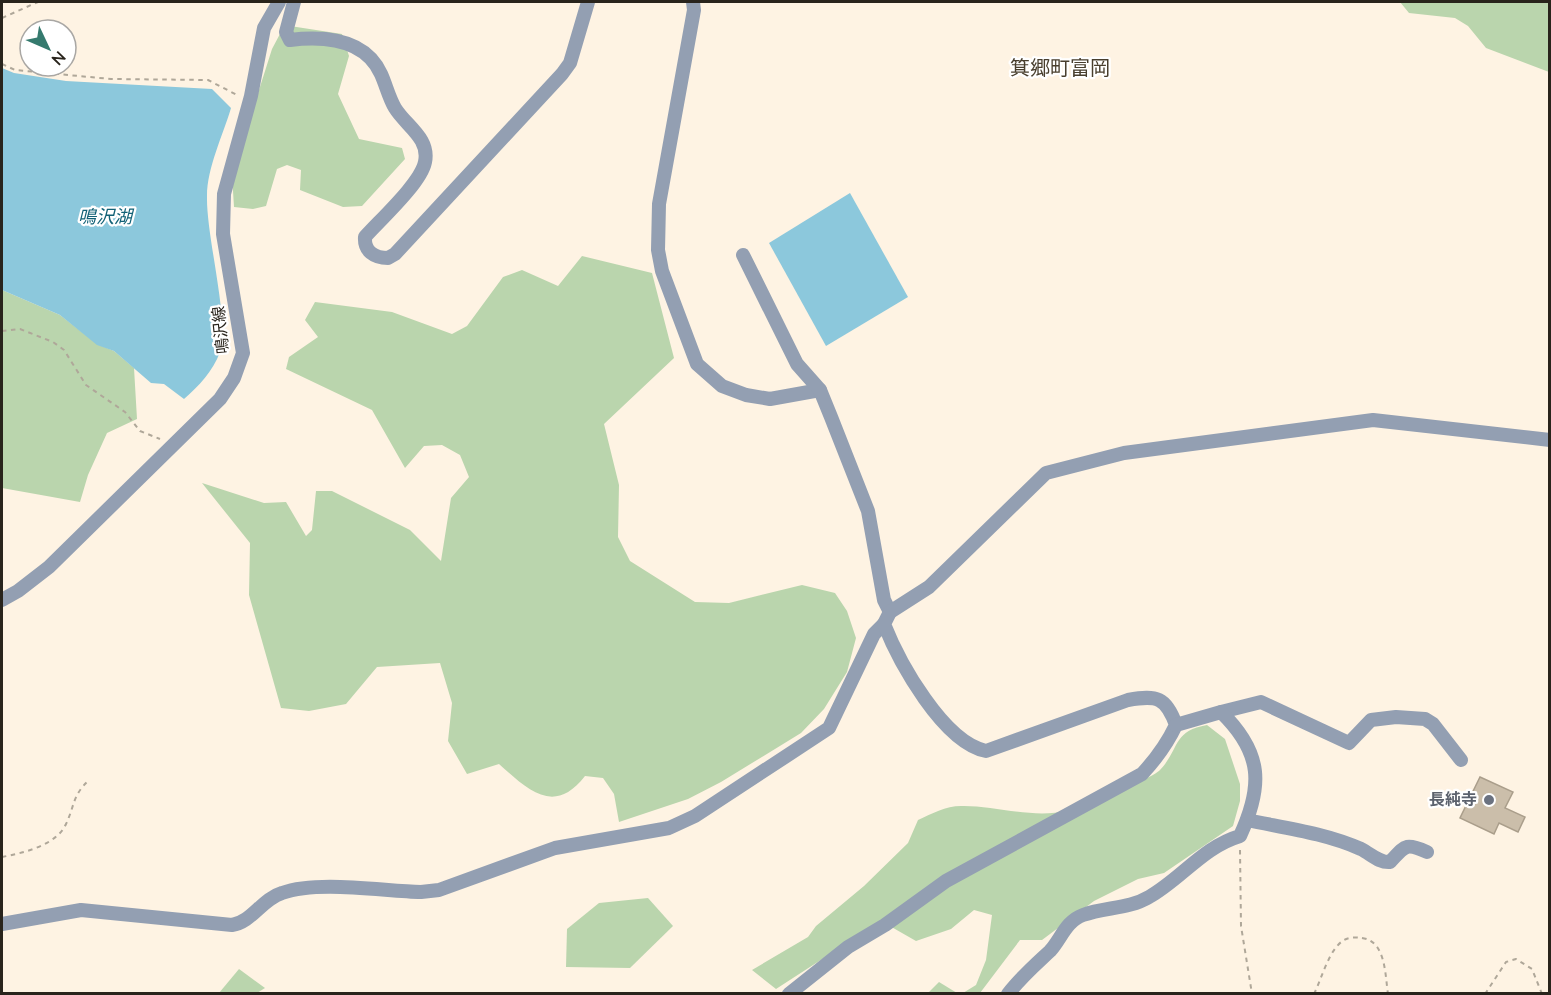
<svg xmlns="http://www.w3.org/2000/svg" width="1551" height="995" viewBox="0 0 1551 995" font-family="'Nunito Sans','Noto Sans JP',sans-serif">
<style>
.green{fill:#bad5ad}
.water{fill:#8cc8dc}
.building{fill:#cbbeaa;stroke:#aa9e8b;stroke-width:1.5}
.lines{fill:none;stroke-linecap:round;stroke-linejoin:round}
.path{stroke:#afa799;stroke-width:2;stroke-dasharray:4.5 4.5;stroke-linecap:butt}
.minor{stroke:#939fb2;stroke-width:14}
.worship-dot{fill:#6b7280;stroke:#fff;stroke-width:2}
.labels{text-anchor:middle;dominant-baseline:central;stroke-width:4.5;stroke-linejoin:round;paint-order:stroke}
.street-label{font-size:16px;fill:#29241c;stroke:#fff}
.worship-label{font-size:16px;font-weight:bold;fill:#5b616d;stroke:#fff;text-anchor:end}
.water-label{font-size:18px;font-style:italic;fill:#116176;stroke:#fff}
.quarter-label{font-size:20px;fill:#483e2d;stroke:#fff}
</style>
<rect width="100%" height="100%" fill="#fef3e3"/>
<!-- green -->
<g class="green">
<path d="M1400,2H1549V72L1486,48L1468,26L1455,18L1409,13Z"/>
<path d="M290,26L342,34L349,56L338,94L359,139L402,148L405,159L362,206L343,207L300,190L301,170L287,165L277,169L266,206L253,209L234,207L232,175L272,49L281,32Z"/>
<path d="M582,256L652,273L674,358L604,424L619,485L618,537L630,561L695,602L729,603L802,585L835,593L847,611L856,638L847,672L824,709L801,733L721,782L688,799L619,822L614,794L603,778L585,776C554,816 528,790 499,764L467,774L448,741L452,703L440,663L377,667L346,704L309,711L281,708L249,595L250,543L202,483L264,503L286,502L306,536L312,530L316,491H332L410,530L441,561L451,498L469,477L460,455L442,445L424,446L405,468L372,410L286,369L289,357L318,337L305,320L315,302L392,312L452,334L467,326L503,277L522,270L558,286Z"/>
<path d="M2,290L60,315L97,344L114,351L134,368L137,419L107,433L88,475L80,502L2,488Z"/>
<path d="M1207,725L1225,739L1240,784V801L1233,826L1164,873L1138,879L1094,901L1042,940H1020L980,993H963L976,985L986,960L992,915L974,910L951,929L916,941L881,921L776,989L752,970L808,937L816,926L864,886L908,843L918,820C931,814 946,806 961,806C993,805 1037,820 1067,810C1083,805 1150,780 1160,770C1180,749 1172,731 1207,725Z"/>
<path d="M648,898L673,926L630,968L566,967L567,929L599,903Z"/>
<path d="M239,969L265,988L257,993H219Z"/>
<path d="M939,982L957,993H928Z"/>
</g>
<!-- water -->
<g class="water">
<path d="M2,68L14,73L66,81L212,89L231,108C223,135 207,168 207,196C206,236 230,322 220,352C213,371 199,386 184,399L164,384L151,383L114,351L97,345L60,315L2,290Z"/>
<path d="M850,193L908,297L826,346L769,243Z"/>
</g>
<!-- building -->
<path class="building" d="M1480,777L1513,792L1505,808L1525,817L1518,832L1499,823L1494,834L1460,818Z"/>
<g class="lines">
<!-- path -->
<g class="path">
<path d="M2,18L38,2"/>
<path d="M2,64L15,70L111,79L208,80L239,96"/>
<path d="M2,331L20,329L53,342L64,350L86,385L125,412L140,431L160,439"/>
<path d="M1240,850L1241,926L1252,994"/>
<path d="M2,857C22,853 56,846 66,824C75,805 72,796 89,780"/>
<path d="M1314,994C1322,978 1329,949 1344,940C1349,937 1357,937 1362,938C1386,941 1385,975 1388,994"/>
<path d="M1485,994L1506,962L1516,959L1532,969L1542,994"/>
</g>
<!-- minor -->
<g class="minor">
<path d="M294,2L286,32L290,40C324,36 365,39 381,74C386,85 389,98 395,108C406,126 430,138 425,162C421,183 380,220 365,237C364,251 374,258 388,258L395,254L562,74L570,63L588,2"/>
<path d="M693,2L694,10L659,204L658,250L662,271L697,364L722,386L746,395L770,399L820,390"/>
<path d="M743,255L797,364L820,390L831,417L868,511L884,600L890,612"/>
<path d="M2,600L18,591L49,567L220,399L234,378L243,353L223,234L224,194L251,96L264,28L279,2"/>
<path d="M1221,712L1261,702L1349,743L1371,720L1396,717L1425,719L1433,724L1461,760"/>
<path d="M1247,820C1285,828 1325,833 1361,849C1371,854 1379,863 1390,862C1405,846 1405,842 1427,852"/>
<path d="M2,924L81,910L232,925C252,922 262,899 282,893C318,880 382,891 421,892L439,890L555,848L669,828L695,816L829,728L874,634L884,624"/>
<path d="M789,994L848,947L885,925L946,881L1142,774C1156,759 1167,744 1176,725C1166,697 1157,695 1128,700L986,751C943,742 899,662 884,624L890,612L929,587L1046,473L1124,453L1373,420L1550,440"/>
<path d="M1008,994C1021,977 1035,965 1050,951C1061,939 1066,921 1083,915C1105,907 1129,909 1149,897C1181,879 1203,847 1240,836C1263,786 1263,753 1221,712L1176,725"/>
</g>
</g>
<!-- markers -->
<circle class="worship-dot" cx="1489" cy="800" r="6"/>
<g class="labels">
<!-- street labels -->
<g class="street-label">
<text transform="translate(221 330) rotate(-96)">鳴沢線</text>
</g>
<!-- worship labels -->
<g class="worship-label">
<text x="1477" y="800">長純寺</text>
</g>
<!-- water labels -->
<g class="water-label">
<text x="105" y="217">鳴沢湖</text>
</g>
<!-- quarter labels -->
<g class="quarter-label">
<text x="1060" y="68">箕郷町富岡</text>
</g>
</g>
<!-- border -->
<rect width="1551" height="995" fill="none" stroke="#29241c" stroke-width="6"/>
<!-- north arrow -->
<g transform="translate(48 48) rotate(134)"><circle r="28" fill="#ffffff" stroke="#a9a7a4" stroke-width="1.5"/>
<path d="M0-4.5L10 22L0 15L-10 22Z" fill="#357a6e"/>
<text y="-9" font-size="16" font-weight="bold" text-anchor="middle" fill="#29241c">N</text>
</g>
</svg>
